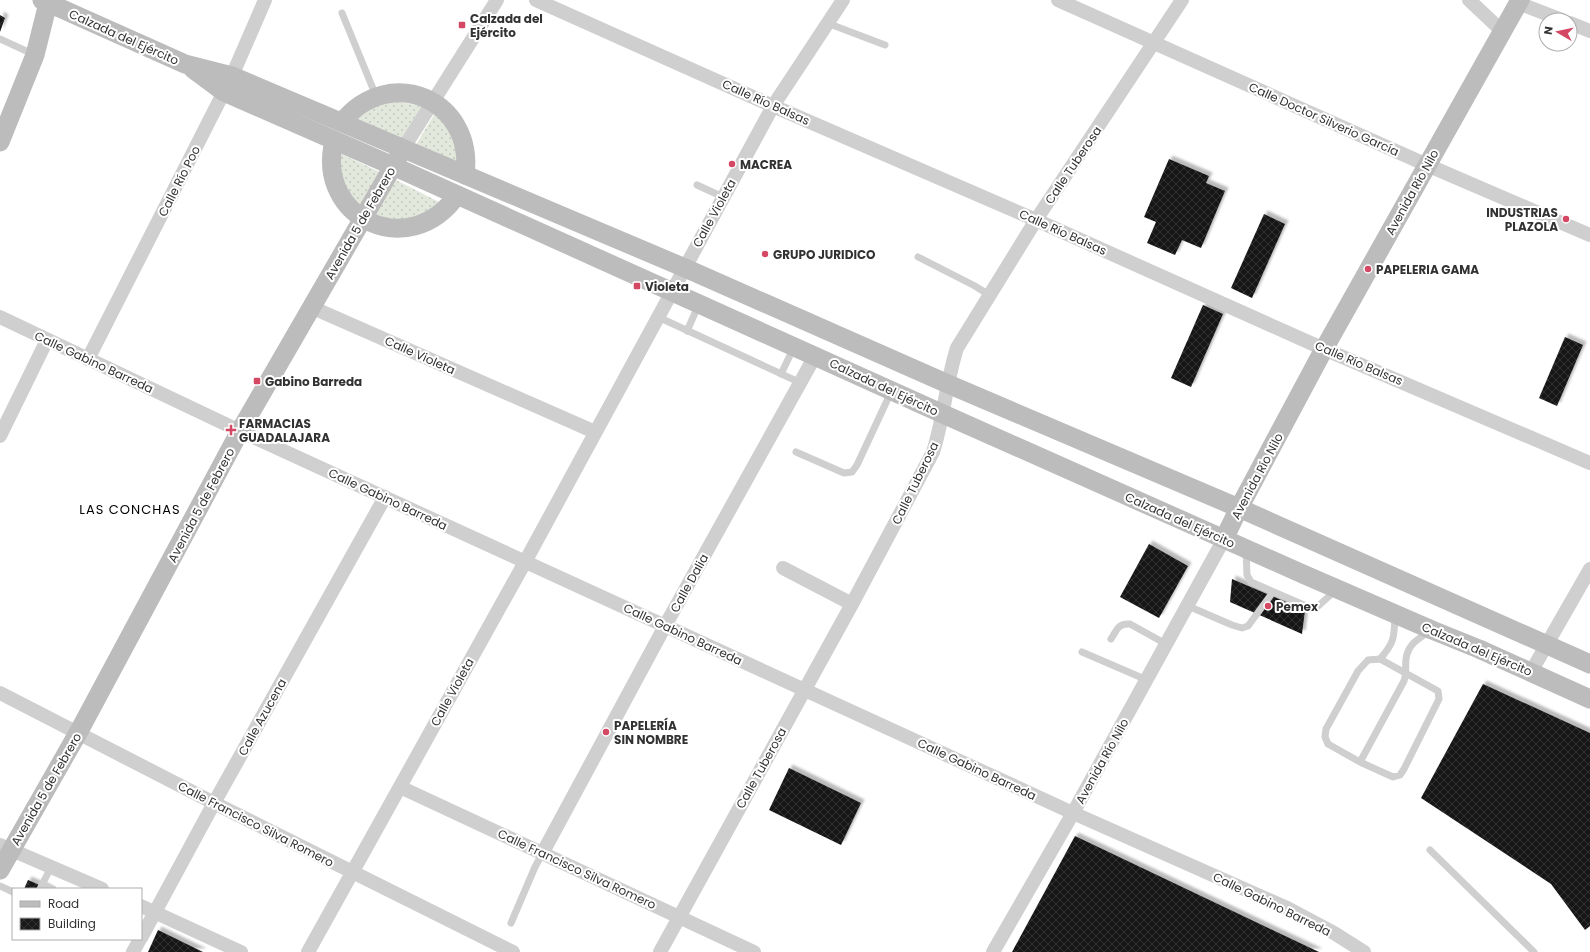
<svg xmlns="http://www.w3.org/2000/svg" width="1590" height="952" viewBox="0 0 1590 952" font-family="Poppins,sans-serif">
<style>
.garden{fill:url(#garden-dots)}
.building{fill:url(#building-cross-hatch);filter:url(#shadow)}
.lines{fill:none;stroke-linecap:round;stroke-linejoin:round}
.lane{stroke:#cfcfcf;stroke-width:7}
.street{stroke:#cfcfcf;stroke-width:14}
.secondary{stroke:#bcbcbc;stroke-width:19}
.poi-dot{fill:#d54863;stroke:#fff;stroke-width:1.5}
.labels{text-anchor:middle;dominant-baseline:central;stroke-width:4;stroke-linejoin:round;paint-order:stroke}
.poi-label{font-size:12px;font-weight:bold;fill:#323232;stroke:#fff;text-anchor:start}
.street-label{font-size:12px;fill:#323232;stroke:#fff}
.neighbourhood-label{font-size:13px;letter-spacing:1px;fill:#000;stroke:#fff}
</style>
<defs>
<pattern id="garden-dots" width="8" height="8" patternUnits="userSpaceOnUse"><rect width="8" height="8" fill="#e3e8dc"/><path d="M2 2h.1M6 6h.1" fill="none" stroke="#c3c7bd" stroke-width="1.8" stroke-linecap="round"/></pattern>
<pattern id="building-cross-hatch" width="8" height="8" patternUnits="userSpaceOnUse"><rect width="8" height="8" fill="#191919"/><path d="M0 0l8 8M0 8l8-8" fill="none" stroke="#323232"/></pattern>
<filter id="shadow"><feDropShadow dx="3.5" dy="-3.5" stdDeviation="1" flood-color="#0004"/></filter>
</defs>
<rect width="100%" height="100%" fill="#fff"/>
<!-- garden -->
<g class="garden">
<path d="M391,99L422,107L400,145L354,125L364,110Z"/>
<path d="M438,108L440,109L463,167L414,148Z"/>
<path d="M335,151L384,174L363,213L349,203Z"/>
<path d="M394,179L445,205L428,220L373,218Z"/>
</g>
<!-- building -->
<g class="building">
<path d="M0,15L5,18L0,32Z"/>
<path d="M1169,159L1209,176L1206,183L1225,191L1201,248L1182,240L1175,255L1147,243L1156,222L1144,217Z"/>
<path d="M1264,214L1285,224L1252,298L1231,288Z"/>
<path d="M1203,305L1223,314L1191,387L1171,378Z"/>
<path d="M1565,337L1583,345L1557,406L1539,398Z"/>
<path d="M1149,544L1188,566L1159,618L1120,597Z"/>
<path d="M1232,579L1305,610L1302,634L1230,602Z"/>
<path d="M1483,684L1590,733V926L1585,930L1551,884L1421,798Z"/>
<path d="M789,768L861,803L841,845L769,810Z"/>
<path d="M1075,836L1319,952H1012Z"/>
<path d="M28,880L49,889H24Z"/>
<path d="M158,930L203,952H148Z"/>
</g>
<g class="lines">
<!-- lane -->
<g class="lane">
<path d="M342,13L376,96"/>
<path d="M827,23L885,45"/>
<path d="M0,39L35,55"/>
<path d="M697,185L723,197"/>
<path d="M918,257L975,286L989,295"/>
<path d="M658,317L801,383"/>
<path d="M687,331L699,304"/>
<path d="M781,374L794,347"/>
<path d="M796,452L844,473L852,472L857,465L891,392"/>
<path d="M1246,551L1247,575L1251,582L1311,608H1316L1336,590"/>
<path d="M1188,606L1232,625L1242,628L1248,626L1273,592"/>
<path d="M1111,639C1117,630 1118,623 1130,624L1166,644"/>
<path d="M1082,652L1147,680"/>
<path d="M1380,659C1395,642 1394,637 1395,616"/>
<path d="M1360,762L1393,777L1400,775L1404,769L1439,699L1438,691L1380,659L1368,660L1358,671L1326,729L1325,737L1328,744L1360,762L1404,681C1407,673 1405,668 1406,659C1408,644 1418,639 1430,631"/>
<path d="M1430,850L1534,952"/>
<path d="M42,884L53,889"/>
<path d="M0,886L13,892"/>
<path d="M40,889L51,867"/>
<path d="M511,923L535,867L542,854"/>
</g>
<!-- street -->
<g class="street">
<path d="M536,0L773,106L1036,220L1324,349L1590,463"/>
<path d="M1058,0L1427,165L1590,235"/>
<path d="M1469,0L1502,31"/>
<path d="M1518,3L1562,20"/>
<path d="M1570,23L1590,31"/>
<path d="M403,149L497,0"/>
<path d="M311,307L595,432"/>
<path d="M0,317L240,431L1073,813L1287,908L1334,933L1364,952"/>
<path d="M88,359L232,76L265,0"/>
<path d="M0,436L47,340"/>
<path d="M783,568L852,604"/>
<path d="M1531,672L1590,569"/>
<path d="M0,693L214,803L513,952"/>
<path d="M400,787L754,952"/>
<path d="M0,845L102,889"/>
<path d="M542,854L665,626L815,356"/>
<path d="M141,906L241,952"/>
<path d="M141,938L214,803L385,497"/>
<path d="M133,952L140,939"/>
<path d="M308,952L525,562L773,106L843,0"/>
<path d="M660,952L852,604L933,452C944,418 946,382 957,348L1036,220L1182,0"/>
<path d="M993,952L1073,813L1224,539"/>
</g>
<!-- secondary -->
<g class="secondary">
<path d="M42,0L185,64L232,76L685,268L948,384L1239,508L1590,664"/>
<path d="M193,69L224,92L393,166L943,414L1305,575L1432,630L1479,649L1590,699"/>
<path d="M342,122C390,63 475,100 465,175"/>
<path d="M334,141C315,219 410,262 457,195"/>
<path d="M0,142L35,55L48,3"/>
<path d="M1224,539L1239,508L1324,349L1520,0"/>
<path d="M0,870L78,733L240,431L399,156"/>
</g>
</g>
<!-- markers -->
<g class="poi-dot">
<rect x="458" y="21" width="8" height="8" rx="2"/>
<circle cx="732" cy="164" r="4"/>
<circle cx="1566" cy="219" r="4"/>
<circle cx="765" cy="254" r="4"/>
<circle cx="1368" cy="269" r="4"/>
<rect x="633" y="282" width="8" height="8" rx="2"/>
<rect x="253" y="377" width="8" height="8" rx="2"/>
<path d="M229 424h4v4h4v4h-4v4h-4v-4h-4v-4h4z"/>
<circle cx="1268" cy="606" r="4"/>
<circle cx="606" cy="732" r="4"/>
</g>
<g class="labels">
<!-- poi labels -->
<g class="poi-label">
<text x="470" y="18">Calzada del<tspan x="470" dy="14">Ejército</tspan></text>
<text x="740" y="164">MACREA</text>
<text x="1558" y="212" text-anchor="end">INDUSTRIAS<tspan x="1558" dy="14">PLAZOLA</tspan></text>
<text x="773" y="254">GRUPO JURIDICO</text>
<text x="1376" y="269">PAPELERIA GAMA</text>
<text x="645" y="286">Violeta</text>
<text x="265" y="381">Gabino Barreda</text>
<text x="239" y="423">FARMACIAS<tspan x="239" dy="14">GUADALAJARA</tspan></text>
<text x="1276" y="606">Pemex</text>
<text x="614" y="725">PAPELERÍA<tspan x="614" dy="14">SIN NOMBRE</tspan></text>
</g>
<!-- street labels -->
<g class="street-label">
<text transform="translate(124 37) rotate(24)">Calzada del Ejército</text>
<text transform="translate(766 102) rotate(24)">Calle Río Balsas</text>
<text transform="translate(1324 119) rotate(24)">Calle Doctor Silverio García</text>
<text transform="translate(1073 165) rotate(-56)">Calle Tuberosa</text>
<text transform="translate(179 181) rotate(-63)">Calle Río Poo</text>
<text transform="translate(1412 192) rotate(-61)">Avenida Río Nilo</text>
<text transform="translate(714 213) rotate(-61)">Calle Violeta</text>
<text transform="translate(360 223) rotate(-60)">Avenida 5 de Febrero</text>
<text transform="translate(1063 232) rotate(24)">Calle Río Balsas</text>
<text transform="translate(420 355) rotate(24)">Calle Violeta</text>
<text transform="translate(94 362) rotate(25)">Calle Gabino Barreda</text>
<text transform="translate(1359 363) rotate(23)">Calle Río Balsas</text>
<text transform="translate(884 387) rotate(25)">Calzada del Ejército</text>
<text transform="translate(1257 476) rotate(-62)">Avenida Río Nilo</text>
<text transform="translate(915 483) rotate(-64)">Calle Tuberosa</text>
<text transform="translate(388 499) rotate(25)">Calle Gabino Barreda</text>
<text transform="translate(201 505) rotate(-62)">Avenida 5 de Febrero</text>
<text transform="translate(1180 520) rotate(24)">Calzada del Ejército</text>
<text transform="translate(689 583) rotate(-61)">Calle Dalia</text>
<text transform="translate(683 634) rotate(25)">Calle Gabino Barreda</text>
<text transform="translate(1477 649) rotate(23)">Calzada del Ejército</text>
<text transform="translate(452 692) rotate(-61)">Calle Violeta</text>
<text transform="translate(262 717) rotate(-61)">Calle Azucena</text>
<text transform="translate(1102 761) rotate(-61)">Avenida Río Nilo</text>
<text transform="translate(761 768) rotate(-61)">Calle Tuberosa</text>
<text transform="translate(977 769) rotate(25)">Calle Gabino Barreda</text>
<text transform="translate(46 789) rotate(-60)">Avenida 5 de Febrero</text>
<text transform="translate(256 824) rotate(27)">Calle Francisco Silva Romero</text>
<text transform="translate(577 869) rotate(25)">Calle Francisco Silva Romero</text>
<text transform="translate(1272 904) rotate(26)">Calle Gabino Barreda</text>
</g>
<!-- neighbourhood labels -->
<g class="neighbourhood-label">
<text x="130" y="509">LAS CONCHAS</text>
</g>
</g>
<!-- legend -->
<rect x="12" y="888" width="130" height="52" fill="#ffffff" stroke="#adadad"/>
<rect x="20" y="901" width="20" height="6" fill="#bcbcbc" stroke="#adadad"/>
<text x="48" y="908" font-size="12" fill="#323232">Road</text>
<rect x="20" y="918" width="20" height="12" fill="url(#building-cross-hatch)" stroke="#adadad"/>
<text x="48" y="928" font-size="12" fill="#323232">Building</text>
<!-- north arrow -->
<g transform="translate(1558 32) rotate(279)"><circle r="19" fill="#ffffff" stroke="#adadad"/>
<path d="M0-3L7 15L0 10L-7 15Z" fill="#d54863"/>
<text y="-6" font-size="11" font-weight="bold" text-anchor="middle" fill="#323232">N</text>
</g>
</svg>
